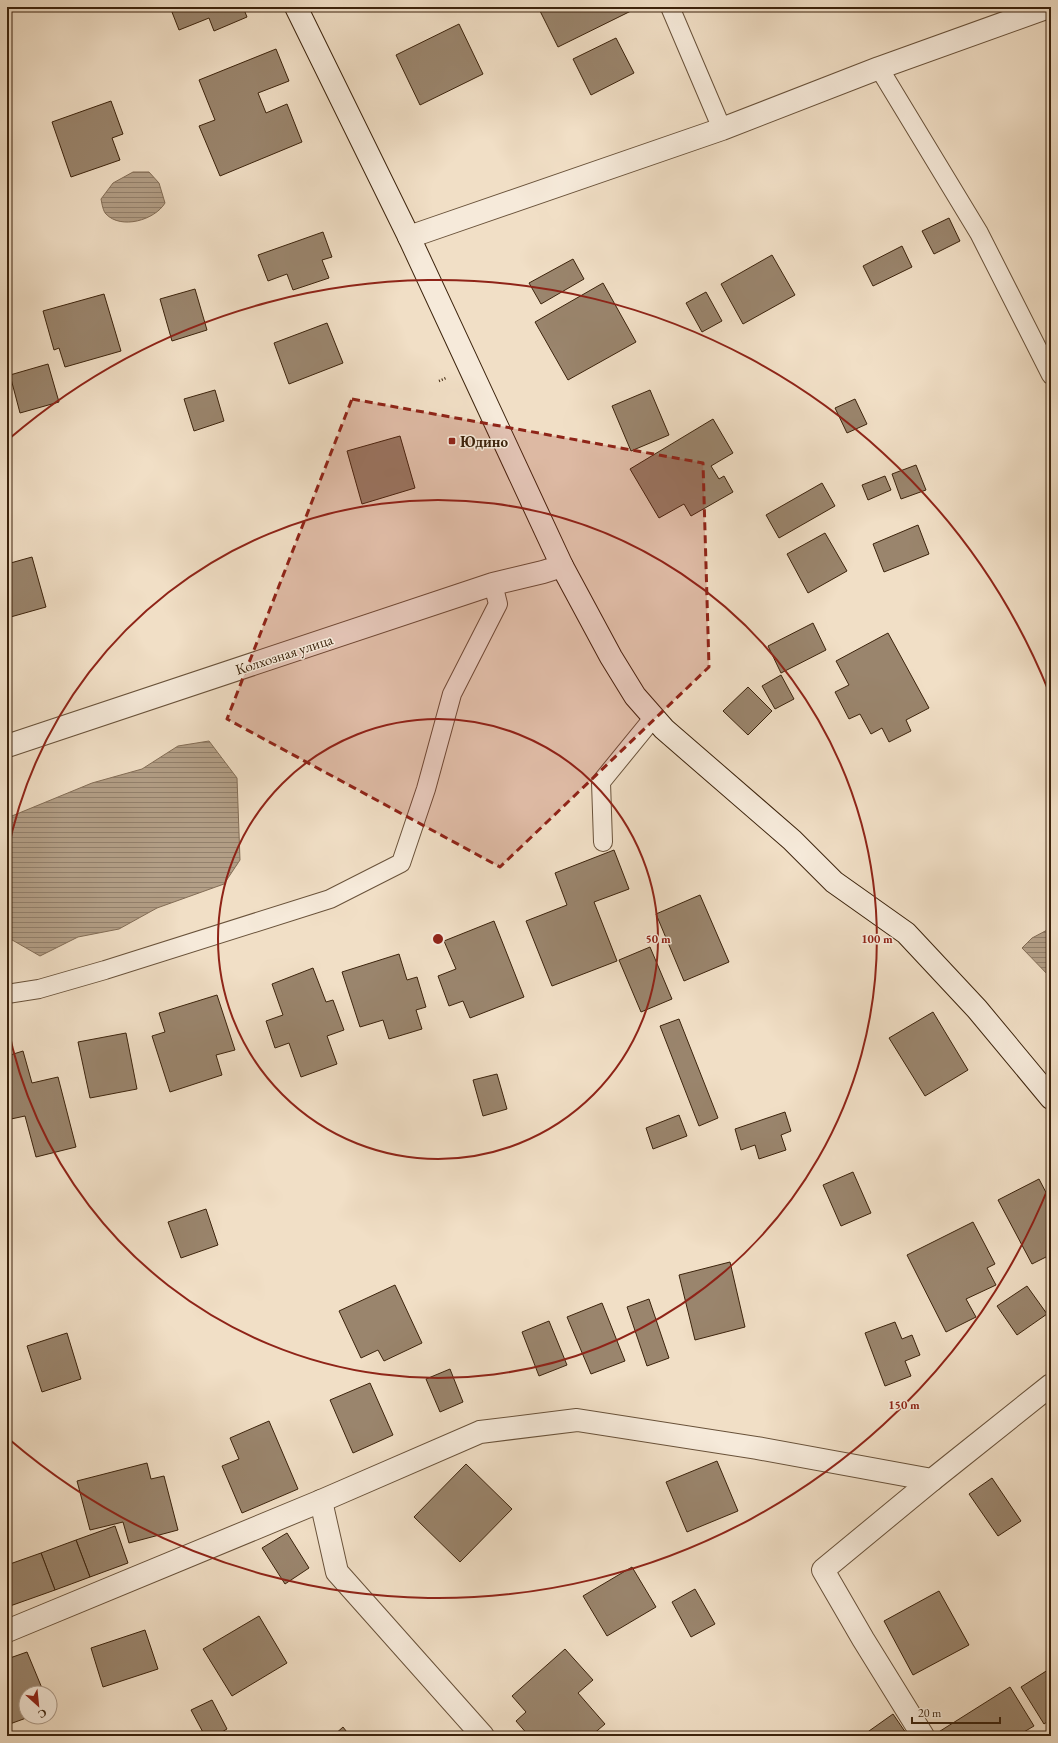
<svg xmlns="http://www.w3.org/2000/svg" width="1058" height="1743" viewBox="0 0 1058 1743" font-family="'EB Garamond',serif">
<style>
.water{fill:url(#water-rules);stroke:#836d56}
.building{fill:#9a856d;stroke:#3c230c}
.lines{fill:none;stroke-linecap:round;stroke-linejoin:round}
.lane-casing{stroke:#69523a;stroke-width:20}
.street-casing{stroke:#69523a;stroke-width:24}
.secondary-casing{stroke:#3c230c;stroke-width:24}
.path{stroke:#3c230c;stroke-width:2.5;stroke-dasharray:1 2;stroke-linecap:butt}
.lane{stroke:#f6eada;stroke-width:18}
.street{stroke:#f6eada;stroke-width:22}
.secondary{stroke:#f6eada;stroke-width:22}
.marked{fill:#8f2418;fill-opacity:0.2;stroke:#8f2418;stroke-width:3;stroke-dasharray:8 5;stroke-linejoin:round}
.ring{fill:none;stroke:#8f2418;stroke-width:2}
.poi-dot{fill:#8f2418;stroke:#f6eada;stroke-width:1.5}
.labels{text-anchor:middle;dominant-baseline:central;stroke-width:3;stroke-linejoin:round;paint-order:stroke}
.poi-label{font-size:15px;font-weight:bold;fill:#3c230c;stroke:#f6eada;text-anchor:start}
.street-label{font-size:15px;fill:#3c230c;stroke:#f6eada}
.centre{fill:#8f2418;stroke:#f6eada;stroke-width:2}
.ring-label{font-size:12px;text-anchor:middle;font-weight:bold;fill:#8f2418;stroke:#f6eada;stroke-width:3;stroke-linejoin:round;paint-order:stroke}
</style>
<defs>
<pattern id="water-rules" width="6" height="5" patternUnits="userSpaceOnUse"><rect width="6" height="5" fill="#b39f87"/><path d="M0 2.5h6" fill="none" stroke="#93816d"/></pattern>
</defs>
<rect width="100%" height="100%" fill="#f1dfc6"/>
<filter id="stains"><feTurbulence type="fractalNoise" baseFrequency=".005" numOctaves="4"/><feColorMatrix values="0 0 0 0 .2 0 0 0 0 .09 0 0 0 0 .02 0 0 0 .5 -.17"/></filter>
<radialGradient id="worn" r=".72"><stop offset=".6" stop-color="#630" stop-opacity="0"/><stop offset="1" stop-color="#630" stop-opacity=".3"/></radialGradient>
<!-- water -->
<g class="water">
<path d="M133,172H149L159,183L165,203C155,220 121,230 106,214C103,211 102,204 101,199L113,183Z"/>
<path d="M209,741L237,778L240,860L224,884L157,908L119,929L78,937L40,956L7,937V818L92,783L142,769L178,746Z"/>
<path d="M1051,928V978L1022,948L1032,938Z"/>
</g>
<!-- building -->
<g class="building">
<path d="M170,7H243L247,17L214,31L209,18L179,30Z"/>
<path d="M538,7H634L635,9L558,47Z"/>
<path d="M459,24L483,74L420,105L396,55Z"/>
<path d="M616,38L634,73L591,95L573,59Z"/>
<path d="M276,49L289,81L258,93L266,113L287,104L302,142L220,176L199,126L215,120L199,80Z"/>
<path d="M111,101L123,134L112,138L120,160L71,177L52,122Z"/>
<path d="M949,218L960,241L934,254L922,231Z"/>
<path d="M323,232L332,257L322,260L329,278L293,290L287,274L268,281L258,255Z"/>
<path d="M902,246L912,267L873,286L863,266Z"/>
<path d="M772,255L795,295L743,324L721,284Z"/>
<path d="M573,259L584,279L541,304L529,283Z"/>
<path d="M603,283L636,342L568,380L535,322Z"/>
<path d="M195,289L207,330L172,341L160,299Z"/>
<path d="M706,292L722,321L702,332L686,303Z"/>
<path d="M104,294L121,351L65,367L59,348L54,350L43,311Z"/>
<path d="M327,323L343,363L289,384L274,343Z"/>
<path d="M48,364L59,402L20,413L10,375Z"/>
<path d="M215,390L224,421L194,431L184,399Z"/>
<path d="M650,390L669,435L631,451L612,406Z"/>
<path d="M855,399L867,424L847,433L835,408Z"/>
<path d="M713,419L733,453L711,466L719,479L724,476L733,492L691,516L684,504L659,518L630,469Z"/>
<path d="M400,436L415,488L362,504L347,451Z"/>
<path d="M916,465L926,490L901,499L892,474Z"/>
<path d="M885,476L891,490L868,500L862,485Z"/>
<path d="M822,483L835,506L779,538L766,515Z"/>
<path d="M918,525L929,554L884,572L873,544Z"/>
<path d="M825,533L847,571L808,593L787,554Z"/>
<path d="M32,557L46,607L7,618V564Z"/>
<path d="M813,623L826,650L781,673L768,646Z"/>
<path d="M888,633L929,708L906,720L911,731L889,742L882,728L871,734L860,714L849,719L835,692L849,685L836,661Z"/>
<path d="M781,675L794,699L775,709L762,686Z"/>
<path d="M748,687L772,711L748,735L723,711Z"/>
<path d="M614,850L629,889L594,902L617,961L552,986L526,921L567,905L555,873Z"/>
<path d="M700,895L729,962L684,981L656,914Z"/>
<path d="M494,921L524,997L470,1018L463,1001L449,1006L438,976L456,969L444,941Z"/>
<path d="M650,947L672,999L641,1012L619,960Z"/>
<path d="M399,954L407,980L417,977L426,1007L416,1010L422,1029L389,1039L383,1020L360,1027L342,972Z"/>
<path d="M313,968L326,1002L333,1000L344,1030L327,1036L337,1064L301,1077L289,1043L275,1048L266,1021L283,1015L272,984Z"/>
<path d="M217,995L235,1050L216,1055L222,1075L170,1092L152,1036L165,1032L159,1013Z"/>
<path d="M933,1012L968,1070L925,1096L889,1038Z"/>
<path d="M679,1019L718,1118L699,1126L660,1026Z"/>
<path d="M126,1033L137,1089L90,1098L78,1042Z"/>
<path d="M23,1051L32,1083L58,1077L76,1147L36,1157L25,1116L11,1119L7,1105V1056Z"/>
<path d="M497,1074L507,1109L483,1116L473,1080Z"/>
<path d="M785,1112L791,1131L781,1135L786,1150L759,1159L755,1145L741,1150L735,1129Z"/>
<path d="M679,1115L687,1136L653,1149L646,1128Z"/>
<path d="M853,1172L871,1213L841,1226L823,1185Z"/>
<path d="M1039,1179L1051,1202V1257L1050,1255L1032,1264L998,1200Z"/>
<path d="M206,1209L218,1245L181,1258L168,1222Z"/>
<path d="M973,1222L995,1264L987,1268L996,1285L966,1299L976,1317L946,1332L907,1255Z"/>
<path d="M730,1262L745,1327L695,1340L679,1275Z"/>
<path d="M395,1285L422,1343L384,1361L378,1350L361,1358L339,1311Z"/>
<path d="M1027,1286L1047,1314L1017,1335L997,1306Z"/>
<path d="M649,1299L669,1358L647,1366L627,1307Z"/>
<path d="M602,1303L625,1361L591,1374L567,1317Z"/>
<path d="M549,1321L567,1365L539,1376L522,1332Z"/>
<path d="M895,1322L902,1339L912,1335L920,1355L905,1361L911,1376L885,1386L865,1333Z"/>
<path d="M67,1333L81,1379L42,1392L27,1346Z"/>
<path d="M450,1369L463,1402L440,1412L426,1379Z"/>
<path d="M370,1383L393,1435L353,1453L330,1400Z"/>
<path d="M269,1421L298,1489L242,1513L222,1466L239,1459L230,1438Z"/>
<path d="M717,1461L738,1511L687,1532L666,1482Z"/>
<path d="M147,1463L151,1479L164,1476L178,1530L129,1543L123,1522L90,1530L77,1481Z"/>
<path d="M466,1464L512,1509L460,1562L414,1517Z"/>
<path d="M992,1478L1021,1521L998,1536L969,1494Z"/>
<path d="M115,1526L128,1563L90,1577L76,1540Z"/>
<path d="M287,1533L309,1568L285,1584L262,1548Z"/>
<path d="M76,1540L90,1577L55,1590L41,1553Z"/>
<path d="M41,1553L55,1590L10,1606L7,1599V1565Z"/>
<path d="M632,1567L656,1607L607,1636L583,1596Z"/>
<path d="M695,1589L715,1624L691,1637L672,1602Z"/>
<path d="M939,1591L969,1645L913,1675L884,1621Z"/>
<path d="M259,1616L287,1663L232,1696L203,1649Z"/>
<path d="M145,1630L158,1669L103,1687L91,1648Z"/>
<path d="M565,1649L593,1680L578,1693L605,1724L591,1736H529L516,1721L526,1712L512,1696Z"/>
<path d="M27,1652L44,1693H26V1717H29L7,1725V1659Z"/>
<path d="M1051,1668V1719L1044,1724L1021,1687Z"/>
<path d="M1010,1687L1034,1726L1017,1736H939L937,1733Z"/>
<path d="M212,1700L227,1729L215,1736H205L191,1710Z"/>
<path d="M893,1714L908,1736H862Z"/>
<path d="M343,1727L350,1736H333Z"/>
</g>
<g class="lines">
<defs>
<g id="lane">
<path d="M670,7L722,129"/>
<path d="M879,68L979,233L1051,375"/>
<path d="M603,842L601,782L654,717"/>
<path d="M7,994L39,989L105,970L330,899L401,863L426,789L452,694L498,604L493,584"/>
</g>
<g id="street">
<path d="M409,237L722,129L879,68L1049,7"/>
<path d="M7,746L493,584L543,572L562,566"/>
<path d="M321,1501L337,1572L483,1736"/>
<path d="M7,1631L321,1501L480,1432L577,1420L757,1448L932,1480L1051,1385"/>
<path d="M923,1736L863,1639L823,1570L932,1480"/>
</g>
<path id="secondary" d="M296,7L409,237L562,566L611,657L635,696L664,729L792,840L834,882L906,933L977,1009L1051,1098"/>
</defs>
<!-- lane casing -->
<use href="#lane" class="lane-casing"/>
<!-- street casing -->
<use href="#street" class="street-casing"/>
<!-- secondary casing -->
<use href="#secondary" class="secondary-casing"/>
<!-- path -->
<path class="path" d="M439,381L446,378"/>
<!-- lane -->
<use href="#lane" class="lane"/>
<!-- street -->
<use href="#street" class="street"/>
<!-- secondary -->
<use href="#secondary" class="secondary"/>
</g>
<!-- marked area -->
<path class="marked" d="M352,399L703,463L709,667L500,867L227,719Z"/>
<!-- distance rings -->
<g class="ring">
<circle cx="438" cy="939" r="220"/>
<path d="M7 855A439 439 0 1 1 7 1023"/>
<path d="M1049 1186A659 659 0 0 1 10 1440M10 438A659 659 0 0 1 1049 692"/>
</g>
<!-- markers -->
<rect class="poi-dot" x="448" y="437" width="8" height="8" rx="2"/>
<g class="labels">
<!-- poi labels -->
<g class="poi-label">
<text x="460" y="441">Юдино</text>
</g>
<!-- street labels -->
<g class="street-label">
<text transform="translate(284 654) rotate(-18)">Колхозная улица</text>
</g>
</g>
<circle cx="438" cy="939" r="6" class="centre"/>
<g class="ring-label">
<text x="658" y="943">50 m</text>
<text x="877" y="943">100 m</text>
<text x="904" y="1409">150 m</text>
</g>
<!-- margin -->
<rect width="1058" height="1743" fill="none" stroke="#f1dfc6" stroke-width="24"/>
<rect x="8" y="8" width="1042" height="1727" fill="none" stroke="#3c230c" stroke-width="2"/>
<rect x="12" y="12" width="1034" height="1719" fill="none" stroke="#3c230c"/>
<!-- north arrow -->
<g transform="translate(38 1705) rotate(153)"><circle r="19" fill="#f6eada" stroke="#ac9a88"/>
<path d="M0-3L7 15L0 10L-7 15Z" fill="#8f2418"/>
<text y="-6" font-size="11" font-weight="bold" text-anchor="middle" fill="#3c230c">С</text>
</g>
<!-- scale -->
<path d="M912 1717v6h88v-6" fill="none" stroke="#3c230c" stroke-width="2"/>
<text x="918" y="1717" font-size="12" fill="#3c230c" stroke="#f6eada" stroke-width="3" paint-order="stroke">20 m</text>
<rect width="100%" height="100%" filter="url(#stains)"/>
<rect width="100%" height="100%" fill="url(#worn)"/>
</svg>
